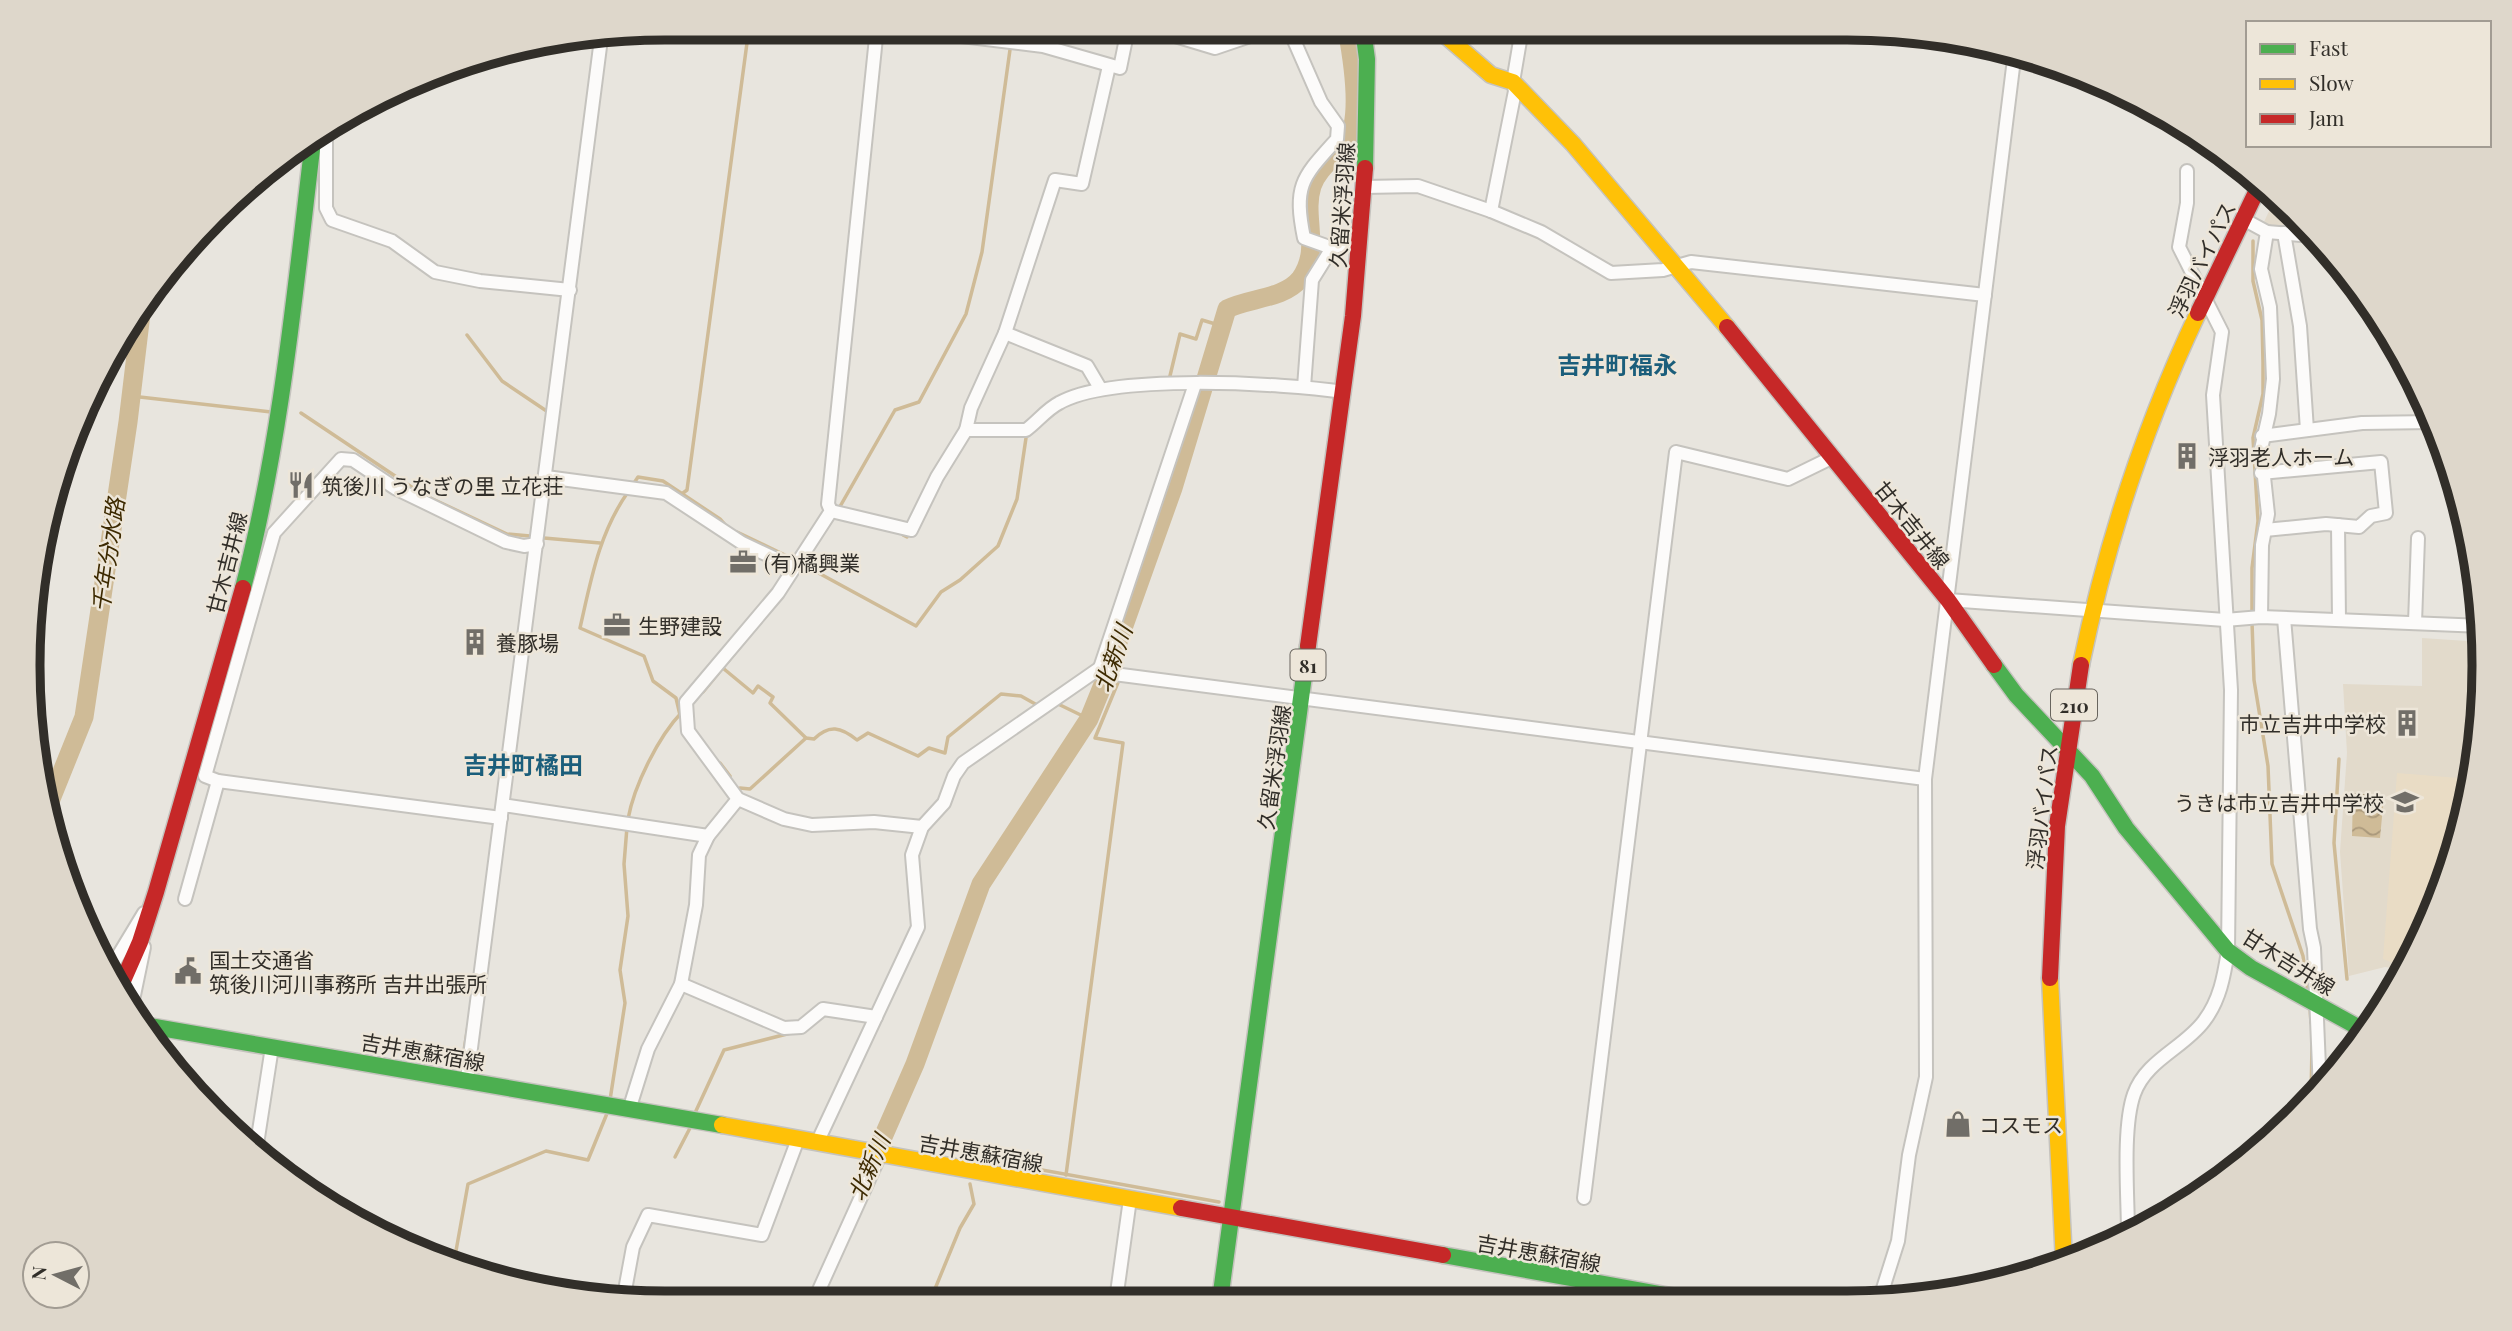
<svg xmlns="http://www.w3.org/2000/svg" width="2512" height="1331" viewBox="0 0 2512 1331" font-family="'Playfair Display','Noto Sans JP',serif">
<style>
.built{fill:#e2dacb}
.green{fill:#e9dcc5}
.water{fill:url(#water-waves)}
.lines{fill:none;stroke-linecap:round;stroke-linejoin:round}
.stream{stroke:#cfbb97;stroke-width:3.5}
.river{stroke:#cfbb97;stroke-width:19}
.street-casing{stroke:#c5c3be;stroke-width:16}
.fast-casing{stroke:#c5c3be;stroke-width:19}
.slow-casing{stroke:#c5c3be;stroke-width:19}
.jam-casing{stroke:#c5c3be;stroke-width:19}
.street{stroke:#fcfbfa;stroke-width:12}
.fast{stroke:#4caf50;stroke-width:16}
.slow{stroke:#ffc107;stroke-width:16}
.jam{stroke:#c62828;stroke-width:16}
.labels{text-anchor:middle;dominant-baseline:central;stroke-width:5;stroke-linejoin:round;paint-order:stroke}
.shield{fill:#ede6d9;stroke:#69655e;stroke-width:2}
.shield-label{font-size:19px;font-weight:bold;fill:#312e29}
.street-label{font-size:21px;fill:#312e29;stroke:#ede6d9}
.poi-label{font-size:21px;fill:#312e29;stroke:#ede6d9;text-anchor:start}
.water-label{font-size:23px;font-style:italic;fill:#3d2a01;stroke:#ede6d9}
.quarter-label{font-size:24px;font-weight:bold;fill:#1b5e7b;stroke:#ede6d9}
.rim{fill:none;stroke:#312e29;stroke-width:9}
</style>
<defs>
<pattern id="water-waves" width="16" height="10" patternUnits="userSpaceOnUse" patternTransform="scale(1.75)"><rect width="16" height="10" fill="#cfbb97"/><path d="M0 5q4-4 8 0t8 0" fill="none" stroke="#a9987b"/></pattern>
</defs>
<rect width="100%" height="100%" fill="#e8e5de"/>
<!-- built -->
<g class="built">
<path d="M2276,196L2310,232L2271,228L2264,222Z"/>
<path d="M2422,638L2482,642L2479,748L2450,870L2405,970L2385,967L2349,976L2340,852L2347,753L2343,684L2422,686Z"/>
</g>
<!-- green -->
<path class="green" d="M2397,773L2471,779L2450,870L2406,968L2383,959Z"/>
<!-- water -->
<path class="water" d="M2353,793L2384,796L2380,838L2352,836Z"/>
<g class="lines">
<!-- stream -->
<g class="stream">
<path d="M467,335L502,381L548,412"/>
<path d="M1169,380L1180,334L1196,339L1202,320L1222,326"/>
<path d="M131,396L271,412"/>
<path d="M301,413L422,494L507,534L530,536"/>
<path d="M632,486L638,477L663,481L720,519L727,527"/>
<path d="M628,492C599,533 591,580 580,628L644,656L653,681L676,698L680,715"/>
<path d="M683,493L687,490L749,28"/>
<path d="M838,510L895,410L919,402L966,314L982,252L1013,28"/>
<path d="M737,532L791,558L916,626L941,592L960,580L998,546L1017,499L1026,438"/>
<path d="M903,535L907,537"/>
<path d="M544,538L600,543"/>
<path d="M2252,614V568L2258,521L2253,438L2263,394V363L2262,320L2253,281V241"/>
<path d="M2252,622L2254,680L2268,766L2272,864L2303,956L2308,992"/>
<path d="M724,669L753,693L758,686L773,697L770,703L806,738L814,739C829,724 841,727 857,740L868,733L918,756L929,748L945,753L948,737L1001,694L1021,696L1037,705"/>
<path d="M703,692L749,636"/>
<path d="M1056,703L1089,719"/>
<path d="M2339,759L2334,843L2347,979"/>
<path d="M720,763L730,776"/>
<path d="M740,788L750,789L806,738"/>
<path d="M628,819C634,786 658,737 682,712"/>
<path d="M2310,1007L2311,1023"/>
<path d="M461,1069L468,1026"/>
<path d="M2311,1099L2312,1045"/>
<path d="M610,1100L625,1003L620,970L628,916L624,864L627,827"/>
<path d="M695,1113L724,1050L791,1033"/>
<path d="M675,1157L690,1128"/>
<path d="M981,1159L1219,1202"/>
<path d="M1066,1175L1123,743L1095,738L1119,680"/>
<path d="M454,1262L468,1184L546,1151L588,1160L608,1111"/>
<path d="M930,1301L960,1228L974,1204L970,1184"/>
</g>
<!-- river -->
<g class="river">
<path d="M51,799L84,717L128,422L142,305"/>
<path d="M869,1169L915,1064L981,884L1089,719L1102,687L1173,488L1227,309C1248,298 1284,299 1300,279C1322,249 1302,217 1312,186C1318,169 1334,158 1345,144C1363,121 1352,56 1347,29"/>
</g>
<defs>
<g id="street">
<path d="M877,28L828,504L831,511L778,593L686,702L688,731L738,799L784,819L812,825L874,822L922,827"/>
<path d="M896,28L1043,46L1120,68L1128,29"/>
<path d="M1152,29L1215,48L1271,29"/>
<path d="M1289,29L1321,102L1338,126L1337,139C1303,177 1293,184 1304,238L1332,248L1360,238"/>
<path d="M1522,29L1513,82L1515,91L1491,211L1541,232L1611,273L1663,270L1691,262L1985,295"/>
<path d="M326,134V208L332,220L392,241L435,272L480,281L570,290"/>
<path d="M1364,187L1418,186L1491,211"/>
<path d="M2243,219L2267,232L2313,236"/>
<path d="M2284,233L2300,326L2307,430"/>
<path d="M1005,333L1055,180L1082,184L1109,66"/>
<path d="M1304,387L1312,280L1332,248"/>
<path d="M966,430L971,408L1005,333L1087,366L1100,388"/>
<path d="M2262,436L2362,423L2433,422"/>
<path d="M2261,473L2381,462L2386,513L2371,516L2359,527L2326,524L2265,530"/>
<path d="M546,477L666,493L742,543L793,567"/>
<path d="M831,511L911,530L937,477L966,430H1026C1037,422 1047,409 1059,403C1111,373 1282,383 1344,392"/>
<path d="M2338,525L2339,620"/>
<path d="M1948,600L2225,620L2261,617L2483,626"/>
<path d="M2261,617L2262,545L2268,514L2261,449L2269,414L2273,379L2270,307L2261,269L2267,232"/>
<path d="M2284,618L2310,929L2314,948L2320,1091"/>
<path d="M2415,623L2418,538"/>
<path d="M1100,668L1114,674L1925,779"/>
<path d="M1100,668L1195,384"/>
<path d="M503,805L708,836"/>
<path d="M501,818L218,781L205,776L274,533L341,459L353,460L395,488L506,542L524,546L537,544"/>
<path d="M185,899L218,781"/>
<path d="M112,966L144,913"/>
<path d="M681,984L784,1028L801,1027L823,1009L876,1017"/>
<path d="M133,1000L144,947"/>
<path d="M467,1079L601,39"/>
<path d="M629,1110L648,1049L681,984L696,905L699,855L708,836L738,799"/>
<path d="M817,1143L918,927L912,855L922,827L944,803L954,776L963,763L1100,668"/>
<path d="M257,1144L272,1047"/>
<path d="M1584,1198L1676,452L1788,479L1833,457"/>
<path d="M2128,1234C2128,1197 2122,1128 2134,1094C2146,1060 2184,1048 2204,1021C2220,1000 2224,976 2228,951L2231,690L2213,395L2222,332L2179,247L2187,203V171"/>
<path d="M1880,1298L1898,1241L1909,1155L1926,1077L1925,779L2015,51"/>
<path d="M1116,1300L1130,1199"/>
<path d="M623,1301L633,1247L648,1215L762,1235L798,1139"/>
<path d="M814,1301L880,1155"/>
</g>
<g id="fast">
<path d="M1363,29L1367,59L1365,168"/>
<path d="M243,588C281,442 295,291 313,141"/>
<path d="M1994,665L2016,695L2092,776L2126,828L2228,951L2251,968L2365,1031"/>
<path d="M149,1026L722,1125"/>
<path d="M1443,1255L1682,1298"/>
<path d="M1220,1300L1308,646"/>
</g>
<g id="slow">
<path d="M1438,29L1491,75L1513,82L1573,144L1727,327"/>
<path d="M2081,665C2106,544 2145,425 2198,313"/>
<path d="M2050,978L2064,1262"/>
<path d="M722,1125L1181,1208"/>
</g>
<g id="jam">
<path d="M2198,313L2261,182"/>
<path d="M1727,327L1948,600L1994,665"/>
<path d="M1308,646L1353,316L1365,168"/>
<path d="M2050,978L2057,826L2081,665"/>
<path d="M122,983L140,942L156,892L243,588"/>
<path d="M1181,1208L1443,1255"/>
</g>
</defs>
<!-- street casing -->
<use href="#street" class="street-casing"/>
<!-- fast casing -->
<use href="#fast" class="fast-casing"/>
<!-- slow casing -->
<use href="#slow" class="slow-casing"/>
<!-- jam casing -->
<use href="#jam" class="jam-casing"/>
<!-- street -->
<use href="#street" class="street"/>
<!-- fast -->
<use href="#fast" class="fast"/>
<!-- slow -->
<use href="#slow" class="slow"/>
<!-- jam -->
<use href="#jam" class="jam"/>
</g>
<!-- icons -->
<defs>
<symbol id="building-bare" viewBox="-9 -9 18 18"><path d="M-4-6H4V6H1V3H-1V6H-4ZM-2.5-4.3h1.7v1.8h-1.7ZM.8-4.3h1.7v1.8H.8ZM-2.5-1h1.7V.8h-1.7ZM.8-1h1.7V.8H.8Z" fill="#716e68" stroke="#ede6d9" stroke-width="2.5" paint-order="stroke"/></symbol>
<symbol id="restaurant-bare" viewBox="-9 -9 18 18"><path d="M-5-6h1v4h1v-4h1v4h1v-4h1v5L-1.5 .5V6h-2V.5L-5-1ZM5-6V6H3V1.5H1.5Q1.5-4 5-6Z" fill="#716e68" stroke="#ede6d9" stroke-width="2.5" paint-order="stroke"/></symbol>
<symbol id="office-bare" viewBox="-9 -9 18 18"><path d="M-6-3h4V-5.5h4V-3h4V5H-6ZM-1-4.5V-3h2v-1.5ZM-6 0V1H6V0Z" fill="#716e68" stroke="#ede6d9" stroke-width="2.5" paint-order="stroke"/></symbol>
<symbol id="school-bare" viewBox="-9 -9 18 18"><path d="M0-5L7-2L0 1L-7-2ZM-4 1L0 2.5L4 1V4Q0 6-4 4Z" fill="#716e68" stroke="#ede6d9" stroke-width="2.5" paint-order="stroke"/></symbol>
<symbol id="civic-bare" viewBox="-9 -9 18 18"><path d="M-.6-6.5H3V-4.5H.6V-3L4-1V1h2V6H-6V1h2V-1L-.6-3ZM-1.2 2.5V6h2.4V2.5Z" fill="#716e68" stroke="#ede6d9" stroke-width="2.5" paint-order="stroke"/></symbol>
<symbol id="shop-bare" viewBox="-9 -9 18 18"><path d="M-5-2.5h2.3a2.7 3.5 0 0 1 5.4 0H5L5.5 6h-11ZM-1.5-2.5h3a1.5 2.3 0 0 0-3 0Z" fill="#716e68" stroke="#ede6d9" stroke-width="2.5" paint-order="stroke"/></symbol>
</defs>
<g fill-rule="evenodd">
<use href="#building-bare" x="2168" y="437" width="38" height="38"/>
<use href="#restaurant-bare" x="282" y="466" width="38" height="38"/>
<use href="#office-bare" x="724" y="543" width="38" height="38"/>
<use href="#office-bare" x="598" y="606" width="38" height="38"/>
<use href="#building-bare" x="456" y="623" width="38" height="38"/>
<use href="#building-bare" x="2388" y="704" width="38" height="38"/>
<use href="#school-bare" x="2386" y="783" width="38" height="38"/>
<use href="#civic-bare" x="169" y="952" width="38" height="38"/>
<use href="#shop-bare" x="1939" y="1105" width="38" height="38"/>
</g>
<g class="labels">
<!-- shield labels -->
<g class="shield">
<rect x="1290.5" y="649.5" width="35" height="31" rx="5"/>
<rect x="2051" y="689.5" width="46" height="31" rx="5"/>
</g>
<g class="shield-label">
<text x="1308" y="665">81</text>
<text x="2074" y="705">210</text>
</g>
<!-- street labels -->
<g class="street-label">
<text transform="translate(1341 205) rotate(-86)">久留米浮羽線</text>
<text transform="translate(2201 259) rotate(-64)">浮羽バイパス</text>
<text transform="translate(1913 524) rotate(51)">甘木吉井線</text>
<text transform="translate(226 563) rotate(-76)">甘木吉井線</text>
<text transform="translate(1273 767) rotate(-82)">久留米浮羽線</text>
<text transform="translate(2041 807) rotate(-83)">浮羽バイパス</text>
<text transform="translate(2289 961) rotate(32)">甘木吉井線</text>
<text transform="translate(423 1051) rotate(10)">吉井恵蘇宿線</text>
<text transform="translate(981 1152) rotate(10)">吉井恵蘇宿線</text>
<text transform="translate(1539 1252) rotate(10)">吉井恵蘇宿線</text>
</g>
<!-- poi labels -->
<g class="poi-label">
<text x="2208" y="456">浮羽老人ホーム</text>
<text x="322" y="485">筑後川 うなぎの里 立花荘</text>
<text x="764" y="562">(有)橘興業</text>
<text x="638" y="625">生野建設</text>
<text x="496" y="642">養豚場</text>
<text x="2386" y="723" text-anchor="end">市立吉井中学校</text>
<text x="2384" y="802" text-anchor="end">うきは市立吉井中学校</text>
<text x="209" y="959">国土交通省<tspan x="209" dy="24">筑後川河川事務所 吉井出張所</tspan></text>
<text x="1979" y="1124">コスモス</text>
</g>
<!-- water labels -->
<g class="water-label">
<text transform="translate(107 555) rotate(-82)">千年分水路</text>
<text transform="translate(1112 658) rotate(-70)">北新川</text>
<text transform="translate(868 1167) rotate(-66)">北新川</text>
</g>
<!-- quarter labels -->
<g class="quarter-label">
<text x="1617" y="364">吉井町福永</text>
<text x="523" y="764">吉井町橘田</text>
</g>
</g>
<!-- crop -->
<path d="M0 0H2512V1331H0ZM665 40H1847A625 625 0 0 1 2472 665V666A625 625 0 0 1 1847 1291H665A625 625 0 0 1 40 666V665A625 625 0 0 1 665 40Z" fill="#ded7cb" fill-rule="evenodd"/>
<path class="rim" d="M665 40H1847A625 625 0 0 1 2472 665V666A625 625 0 0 1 1847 1291H665A625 625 0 0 1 40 666V665A625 625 0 0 1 665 40Z"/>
<!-- legend -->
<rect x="2246" y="21" width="245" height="126" fill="#ede6d9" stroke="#a29c93" stroke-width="2"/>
<rect x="2260" y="44" width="35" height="10" fill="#4caf50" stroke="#a29c93" stroke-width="2"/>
<text x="2309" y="56" font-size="21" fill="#312e29">Fast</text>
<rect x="2260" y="79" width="35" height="10" fill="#ffc107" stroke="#a29c93" stroke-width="2"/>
<text x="2309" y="91" font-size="21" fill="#312e29">Slow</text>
<rect x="2260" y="114" width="35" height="10" fill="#c62828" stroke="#a29c93" stroke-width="2"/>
<text x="2309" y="126" font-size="21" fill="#312e29">Jam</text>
<!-- north arrow -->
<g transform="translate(56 1275) rotate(276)"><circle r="33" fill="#ede6d9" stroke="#a29c93" stroke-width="2"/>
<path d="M0-5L12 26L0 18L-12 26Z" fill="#716e68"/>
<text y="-10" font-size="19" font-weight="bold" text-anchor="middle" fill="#312e29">N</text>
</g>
</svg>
